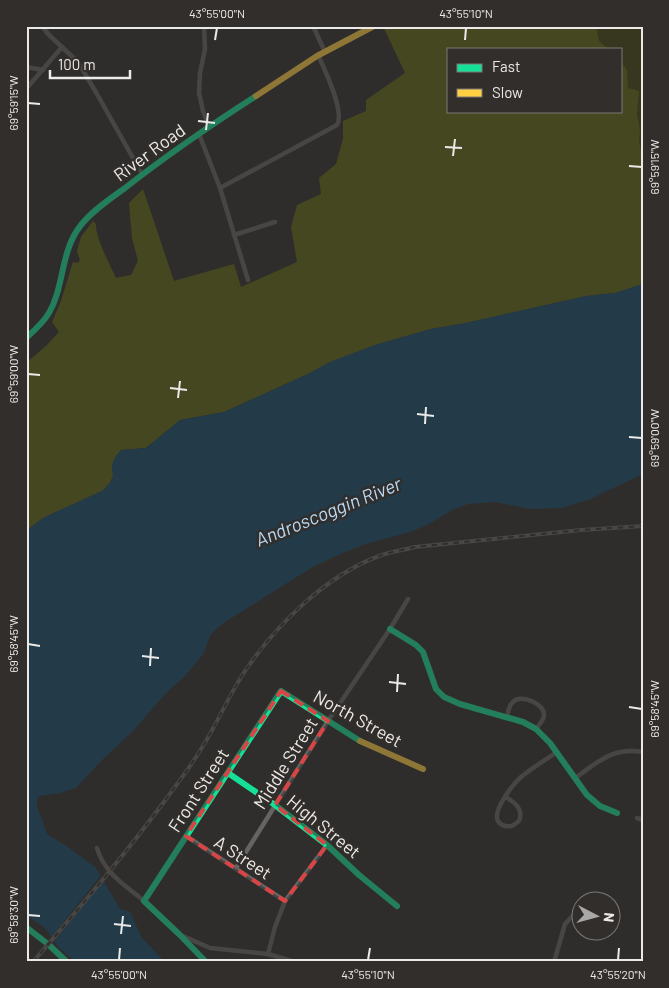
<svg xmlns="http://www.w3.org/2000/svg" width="669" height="988" viewBox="0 0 669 988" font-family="Barlow,sans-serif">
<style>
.green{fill:#3f430e}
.forest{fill:#606614}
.water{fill:#15496e}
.pier{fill:#302e2c}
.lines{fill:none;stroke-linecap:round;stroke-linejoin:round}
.street{stroke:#646463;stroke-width:4.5}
.fast{stroke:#16e098;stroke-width:6}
.slow{stroke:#ffcf43;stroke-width:6}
.rail-casing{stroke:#676665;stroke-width:4}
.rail{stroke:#312e2b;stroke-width:2;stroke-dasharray:5.5;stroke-linecap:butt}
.marked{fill:none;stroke:#d94545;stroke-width:4;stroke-dasharray:10 6;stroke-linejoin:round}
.ticks{fill:none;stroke:#eceae8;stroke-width:2}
.labels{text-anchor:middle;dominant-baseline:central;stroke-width:5;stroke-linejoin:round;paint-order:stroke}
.street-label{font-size:18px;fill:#eceae8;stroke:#312e2b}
.water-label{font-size:19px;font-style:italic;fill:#b5d9f7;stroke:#312e2b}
.neatline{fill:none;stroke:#eceae8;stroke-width:2}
.ticks-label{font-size:12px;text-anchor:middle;fill:#eceae8}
</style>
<rect width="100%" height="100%" fill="#302e2c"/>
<!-- green -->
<path class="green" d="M554,26H643V175L620,111V49H565Z"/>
<!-- forest -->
<path class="forest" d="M383,26H596L599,41L608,49H448V111H620V61L627,70L628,88L639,91L637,114L640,130L639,141L641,151H643V284L615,293L586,296L466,323L431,329L375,345L330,362L310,373L224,412L180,420L146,448L121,450L112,465L113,476L110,483L102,491L43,518L26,531V363L47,345L59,332L52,322L61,301L73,262L78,263L80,260L77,251L81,237L93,221L96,224C95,237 110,265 116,278L131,275L138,261L132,238L129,203L143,189L174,281L234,264L241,287L297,262L291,227L297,205L321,194L319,178L336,164L343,139V121L366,111V100L405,73Z"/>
<!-- water -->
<path class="water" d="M643,284V474L590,499L562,508L530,509L495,502L468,504L452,510L429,524L413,531L366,544L342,553L311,568L222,624L211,634L203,654L185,676L166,693L133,731L102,760L76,788L60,793L39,796L37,800V806L47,834L69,848L96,868L120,909L130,912L142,938L165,962H76L59,948L45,928L26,915V531L43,518L102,491L110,483L113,476L112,465L115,457L121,450L146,448L180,420L224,412L310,373L330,362L375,345L431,329L466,323L586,296L615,293Z"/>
<!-- pier -->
<path class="pier" d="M102,874L105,879L53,943L50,939Z"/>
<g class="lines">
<!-- street -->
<g class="street">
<path d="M42,26L49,35L78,62L97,94L142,174"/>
<path d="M204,26L205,49L200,73L199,93L203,111L209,127"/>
<path d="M313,26L325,52"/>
<path d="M26,67L43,70"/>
<path d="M26,89L62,47"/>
<path d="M199,134L220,188L248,280"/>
<path d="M220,188L337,125C345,112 325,70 318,55"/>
<path d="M234,235L275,222"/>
<path d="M507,717C508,712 509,705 513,702C520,693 545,704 544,715C544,720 539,725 536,729"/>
<path d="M575,778C598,762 612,747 643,752"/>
<path d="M506,797C515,803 524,809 519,821L512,826C506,827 501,826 498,821C492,811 513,784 521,777C532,768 545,760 557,752"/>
<path d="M637,818L643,820"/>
<path d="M186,836L285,901"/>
<path d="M97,848C104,873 125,885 144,901"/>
<path d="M236,868L328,721L390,629L408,599"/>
<path d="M587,900L588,899"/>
<path d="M183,936L210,948L268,954L295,962"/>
<path d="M268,954L275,927L285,901L327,845"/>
<path d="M554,962L565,924L582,906"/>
</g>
<!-- fast -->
<g class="fast">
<path d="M26,338C35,330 43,323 49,313C65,285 60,251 81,225C93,210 110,199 125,188C167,155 211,125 256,96"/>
<path d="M390,629L416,645L423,652L436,689L444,697L460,704L523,722L536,729L550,743L587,795L600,806L617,813"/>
<path d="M228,773L275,805L327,845L359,875L397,906"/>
<path d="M26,927L49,945L67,962"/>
<path d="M206,962L180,935L144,901L281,691L360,741"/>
</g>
<!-- slow -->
<g class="slow">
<path d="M256,96L317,56L374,26"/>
<path d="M360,741L423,769"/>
</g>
<defs>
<path id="rail" d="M33,962C81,906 129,850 172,791C184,775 196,758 206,741C219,719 229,696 243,674C274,627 325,576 379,556C390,552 403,550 415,547L581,530L643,526"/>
</defs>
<!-- rail casing -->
<use href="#rail" class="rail-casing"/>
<!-- rail -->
<use href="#rail" class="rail"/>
</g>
<!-- marked area -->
<path d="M0 0H669V988H0ZM281,691L328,721L275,805L327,845L285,901L186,836Z" fill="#302e2c" fill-opacity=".55" fill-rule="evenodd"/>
<path class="marked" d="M281,691L328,721L275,805L327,845L285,901L186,836Z"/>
<!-- ticks -->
<path class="ticks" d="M215,40L217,28M465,40L466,28M28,103L40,104M198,121L215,123M206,130L208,113M445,147L462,148M453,156L455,139M629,166L642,167M28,374L40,375M170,388L187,390M178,398L180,381M417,414L434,416M425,424L426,407M629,437L642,438M28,644L40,646M142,656L159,658M150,666L151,648M389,682L406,684M397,692L398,674M629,707L642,709M28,915L40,916M114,924L131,926M121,934L123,916M119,960L120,948M368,960L370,948M618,960L619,948"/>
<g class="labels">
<!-- street labels -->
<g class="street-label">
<text transform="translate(149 152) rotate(-36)">River Road</text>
<text transform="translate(358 718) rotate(29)">North Street</text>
<text transform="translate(285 763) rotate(-58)">Middle Street</text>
<text transform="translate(198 790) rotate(-57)">Front Street</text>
<text transform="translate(324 826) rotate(39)">High Street</text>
<text transform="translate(243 857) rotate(33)">A Street</text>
</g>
<!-- water labels -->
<g class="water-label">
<text transform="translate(328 511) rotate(-22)">Androscoggin River</text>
</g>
</g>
<!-- border -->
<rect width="669" height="988" fill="none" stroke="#312e2b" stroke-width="55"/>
<!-- legend -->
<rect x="447" y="48" width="175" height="65" fill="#312e2b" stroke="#7c7977"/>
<rect x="457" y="64" width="25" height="8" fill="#16e098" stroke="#7c7977"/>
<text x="492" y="72" font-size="15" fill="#eceae8">Fast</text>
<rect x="457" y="89" width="25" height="8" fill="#ffcf43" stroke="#7c7977"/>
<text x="492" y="98" font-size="15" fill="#eceae8">Slow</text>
<!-- north arrow -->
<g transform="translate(596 916) rotate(96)"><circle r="24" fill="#312e2b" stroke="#7c7977"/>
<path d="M0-4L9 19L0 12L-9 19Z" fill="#aaa8a6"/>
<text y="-8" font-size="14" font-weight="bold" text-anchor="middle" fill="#eceae8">N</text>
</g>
<!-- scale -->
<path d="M50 70v8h80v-8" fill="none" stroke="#eceae8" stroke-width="2.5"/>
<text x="58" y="70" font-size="15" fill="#eceae8" stroke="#312e2b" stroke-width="4" paint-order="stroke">100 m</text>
<rect x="28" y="28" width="614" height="932" class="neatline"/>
<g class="ticks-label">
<text x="217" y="18">43°55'00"N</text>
<text x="466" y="18">43°55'10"N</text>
<text transform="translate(14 103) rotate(-90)" y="4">69°59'15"W</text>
<text transform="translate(655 167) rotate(-90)" y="4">69°59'15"W</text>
<text transform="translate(14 374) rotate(-90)" y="4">69°59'00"W</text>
<text transform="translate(655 438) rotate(-90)" y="4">69°59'00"W</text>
<text transform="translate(14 644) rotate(-90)" y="4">69°58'45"W</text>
<text transform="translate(655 709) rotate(-90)" y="4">69°58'45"W</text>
<text transform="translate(14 915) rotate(-90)" y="4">69°58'30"W</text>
<text x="119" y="979">43°55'00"N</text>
<text x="368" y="979">43°55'10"N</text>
<text x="618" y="979">43°55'20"N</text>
</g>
</svg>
